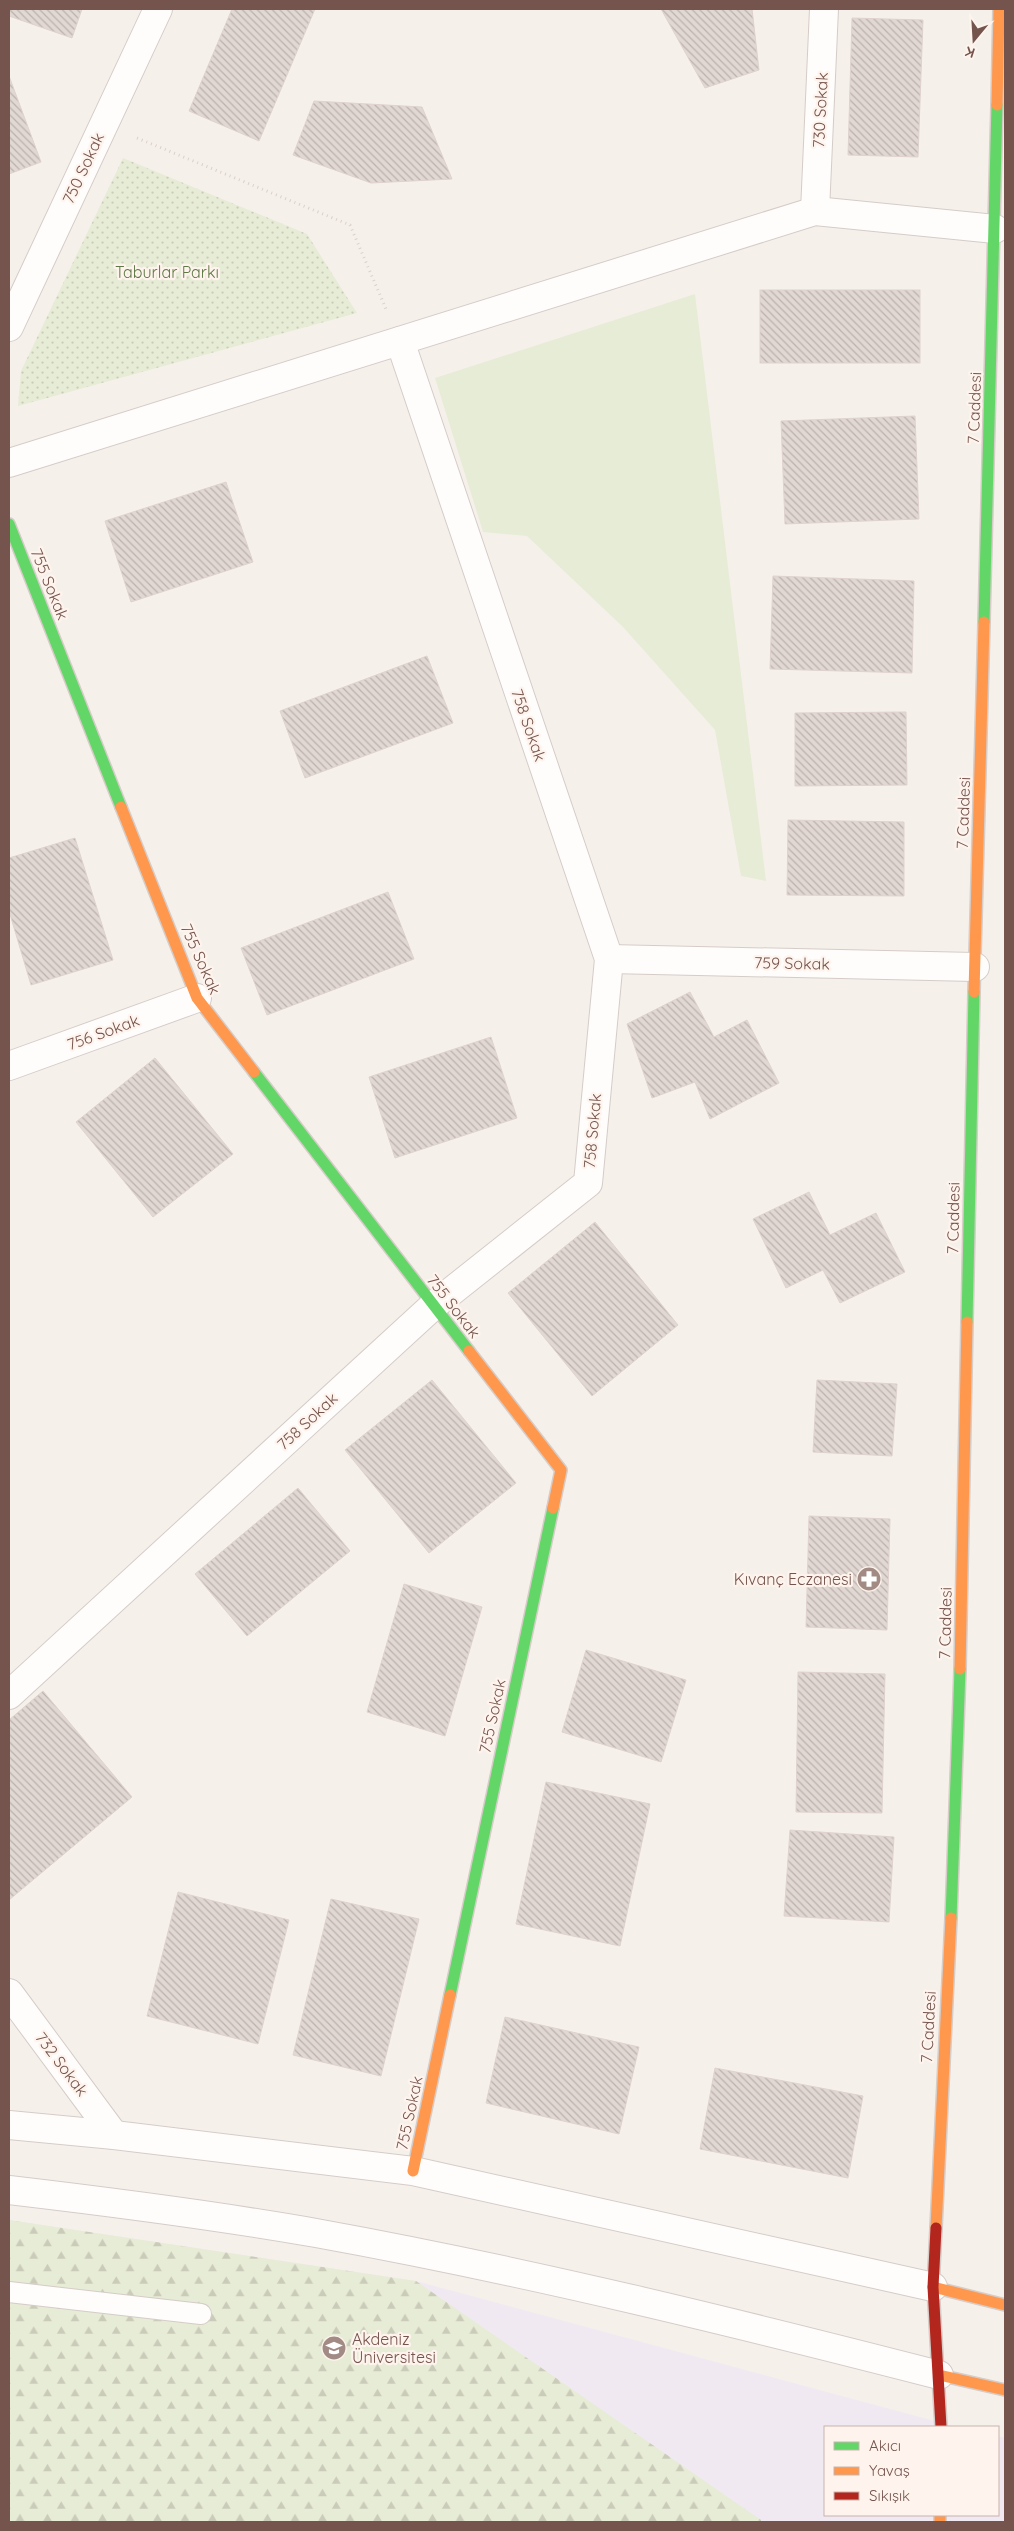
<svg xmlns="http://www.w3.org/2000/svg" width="1014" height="2531" viewBox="0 0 1014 2531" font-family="Quicksand,sans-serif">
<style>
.education{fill:#f1e9f2}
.grass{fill:#e7ecd6}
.forest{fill:url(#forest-firs)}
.park{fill:url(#park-dots)}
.building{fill:url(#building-back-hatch);stroke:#dfd2ce}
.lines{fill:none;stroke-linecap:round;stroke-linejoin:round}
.lane-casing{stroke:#d5ccc8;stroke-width:22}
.street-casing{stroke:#d5ccc8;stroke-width:30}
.fast-casing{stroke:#d6ccc8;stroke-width:14}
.slow-casing{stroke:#d6ccc8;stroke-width:14}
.jam-casing{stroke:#d6ccc8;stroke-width:14}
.path{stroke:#dad0ce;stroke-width:3;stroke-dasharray:1 4;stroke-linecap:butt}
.lane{stroke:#fefdfc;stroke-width:20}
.street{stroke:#fefdfc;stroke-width:28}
.fast{stroke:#63d668;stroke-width:11}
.slow{stroke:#ff974d;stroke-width:11}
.jam{stroke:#b3261e;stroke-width:11}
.labels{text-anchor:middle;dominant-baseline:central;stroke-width:4.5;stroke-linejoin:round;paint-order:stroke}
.street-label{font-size:16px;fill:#74544c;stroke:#fef4ed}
.park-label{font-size:16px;fill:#5d7844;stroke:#fef4ed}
.poi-label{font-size:16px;fill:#74544c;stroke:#fef4ed;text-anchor:end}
</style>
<defs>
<pattern id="forest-firs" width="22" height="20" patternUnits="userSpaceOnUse" patternTransform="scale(1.25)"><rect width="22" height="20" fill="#e7ecd6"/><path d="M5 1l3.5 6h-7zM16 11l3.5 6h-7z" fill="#caccb9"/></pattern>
<pattern id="park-dots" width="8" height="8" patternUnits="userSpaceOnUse" patternTransform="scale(1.25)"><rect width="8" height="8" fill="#e7ecd6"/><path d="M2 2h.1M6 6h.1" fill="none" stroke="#caccb9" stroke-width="1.8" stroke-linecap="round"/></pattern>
<pattern id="building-back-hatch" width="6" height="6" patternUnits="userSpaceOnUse" patternTransform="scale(1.25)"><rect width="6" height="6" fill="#e2d8d3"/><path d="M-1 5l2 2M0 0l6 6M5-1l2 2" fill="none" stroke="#bcb2ad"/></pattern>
</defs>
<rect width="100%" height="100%" fill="#f6f0eb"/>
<!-- education -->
<path class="education" d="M9,2220L416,2281L957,2427H825V2515H998V2436L1005,2438V2522H9Z"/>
<!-- grass -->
<path class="grass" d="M695,294L766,881L741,876L715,730L623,627L527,536L483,532L435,378Z"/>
<!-- forest -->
<path class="forest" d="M9,2220L416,2281L761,2520V2522H9Z"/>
<!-- park -->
<path class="park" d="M123,158L307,234L357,313L18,406L21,371Z"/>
<!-- building -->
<g class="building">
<path d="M9,9H82L72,38L9,16Z"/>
<path d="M232,9H315L259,141L189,111Z"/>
<path d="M661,9H752L759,70L705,88Z"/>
<path d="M852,18L923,20L918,157L848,155Z"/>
<path d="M9,76L41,162L9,174Z"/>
<path d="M314,101L422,107L452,179L371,183L293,155Z"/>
<rect x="760" y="290" width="160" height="73"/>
<path d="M915,416L919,519L785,524L781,421Z"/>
<path d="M226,482L253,562L131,602L105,521Z"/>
<path d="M773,576L914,581L912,673L770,669Z"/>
<path d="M427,656L453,723L305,778L280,711Z"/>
<path d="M906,712L907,785L795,786V713Z"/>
<path d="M788,820L904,822V896L787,895Z"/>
<path d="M75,838L113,960L31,985L9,911V858Z"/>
<path d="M388,892L414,959L267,1015L241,948Z"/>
<path d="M690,992L714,1037L747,1020L779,1083L710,1119L695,1082L652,1098L627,1024Z"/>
<path d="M491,1037L517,1118L395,1158L369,1077Z"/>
<path d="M155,1058L233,1154L153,1217L76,1122Z"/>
<path d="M809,1192L830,1235L876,1213L905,1272L840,1303L823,1270L786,1288L753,1219Z"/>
<path d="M595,1222L678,1325L592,1396L508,1293Z"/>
<path d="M432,1380L516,1483L429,1553L345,1450Z"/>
<path d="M817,1380L897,1384L892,1456L813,1452Z"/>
<path d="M298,1488L350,1551L247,1636L195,1574Z"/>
<path d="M809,1516L890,1519L887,1630L806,1627Z"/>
<path d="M404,1584L482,1607L445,1736L367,1712Z"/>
<path d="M586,1650L686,1680L661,1762L562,1732Z"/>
<path d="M798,1672L885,1674L882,1813L796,1812Z"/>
<path d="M43,1691L132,1797L9,1900V1720Z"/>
<path d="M546,1782L650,1804L620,1946L516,1924Z"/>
<path d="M790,1830L894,1837L889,1922L784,1916Z"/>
<path d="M178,1892L289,1920L258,2044L147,2016Z"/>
<path d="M331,1899L419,1919L381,2076L293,2055Z"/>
<path d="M505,2017L639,2047L619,2134L486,2103Z"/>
<path d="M715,2068L863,2096L848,2178L700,2149Z"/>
</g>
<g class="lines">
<defs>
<path id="lane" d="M9,2292L201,2314"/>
<g id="street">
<path d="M815,211L824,9"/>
<path d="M9,327L158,9"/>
<path d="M9,463L815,211L995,229"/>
<path d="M609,959L975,967"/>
<path d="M9,1066L197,998"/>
<path d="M9,1695L433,1306L588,1183L609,959L400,341"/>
<path d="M9,1993L114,2135"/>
<path d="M9,2125L114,2135L413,2171L933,2287"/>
<path d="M9,2190C111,2202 214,2215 316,2233C526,2271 733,2322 939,2375"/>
</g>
<g id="fast">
<path d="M9,524L121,807"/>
<path d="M984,622L997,105"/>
<path d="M254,1072L469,1351"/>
<path d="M967,1322L974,992"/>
<path d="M951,1918L960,1669"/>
<path d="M450,1995L553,1508"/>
</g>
<g id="slow">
<path d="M997,105L999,9"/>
<path d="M121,807L197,998L254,1072"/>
<path d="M974,992L984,622"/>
<path d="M469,1351L561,1470L553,1508"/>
<path d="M960,1669L967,1322"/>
<path d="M413,2171L450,1995"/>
<path d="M936,2228L951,1918"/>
<path d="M933,2287L1005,2305"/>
<path d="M939,2375L1005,2390"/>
<path d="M940,2515V2522"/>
</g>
<path id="jam" d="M936,2228L933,2287L941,2427"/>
</defs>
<!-- lane casing -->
<use href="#lane" class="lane-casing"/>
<!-- street casing -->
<use href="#street" class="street-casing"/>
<!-- fast casing -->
<use href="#fast" class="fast-casing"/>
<!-- slow casing -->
<use href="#slow" class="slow-casing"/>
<!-- jam casing -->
<use href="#jam" class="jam-casing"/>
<!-- path -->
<path class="path" d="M137,138L350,225L386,309"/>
<!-- lane -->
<use href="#lane" class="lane"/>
<!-- street -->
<use href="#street" class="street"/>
<!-- fast -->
<use href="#fast" class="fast"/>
<!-- slow -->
<use href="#slow" class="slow"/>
<!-- jam -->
<use href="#jam" class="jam"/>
</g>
<!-- icons -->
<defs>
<symbol id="pharmacy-disc" viewBox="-11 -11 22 22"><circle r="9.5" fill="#a28b84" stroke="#fef4ed"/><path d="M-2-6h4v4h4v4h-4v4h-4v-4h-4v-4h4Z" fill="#fff"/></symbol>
<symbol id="university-disc" viewBox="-11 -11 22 22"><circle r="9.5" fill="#a28b84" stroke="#fef4ed"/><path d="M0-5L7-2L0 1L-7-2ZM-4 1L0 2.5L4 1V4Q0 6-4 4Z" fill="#fff"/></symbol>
</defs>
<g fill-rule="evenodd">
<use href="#pharmacy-disc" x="855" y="1565" width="28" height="28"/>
<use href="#university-disc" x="320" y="2334" width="28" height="28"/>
</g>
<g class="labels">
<!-- street labels -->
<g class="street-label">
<text transform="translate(820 110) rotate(-87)">730 Sokak</text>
<text transform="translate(83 168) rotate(-65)">750 Sokak</text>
<text transform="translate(974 408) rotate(-88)">7 Caddesi</text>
<text transform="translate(50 584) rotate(68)">755 Sokak</text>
<text transform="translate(529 725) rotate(71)">758 Sokak</text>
<text transform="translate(963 813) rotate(-88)">7 Caddesi</text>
<text transform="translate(201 959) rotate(66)">755 Sokak</text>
<text transform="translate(792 963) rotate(1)">759 Sokak</text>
<text transform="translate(103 1032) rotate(-20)">756 Sokak</text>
<text transform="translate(592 1131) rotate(-85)">758 Sokak</text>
<text transform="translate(953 1218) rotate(-89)">7 Caddesi</text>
<text transform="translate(454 1306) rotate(52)">755 Sokak</text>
<text transform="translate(307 1421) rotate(-43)">758 Sokak</text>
<text transform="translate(945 1623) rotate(-89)">7 Caddesi</text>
<text transform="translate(492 1716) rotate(-78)">755 Sokak</text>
<text transform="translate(928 2027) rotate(-87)">7 Caddesi</text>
<text transform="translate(62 2064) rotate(53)">732 Sokak</text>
<text transform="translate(409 2113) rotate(-78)">755 Sokak</text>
</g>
<!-- park labels -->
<g class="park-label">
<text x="167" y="272">Taburlar Parkı</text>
</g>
<!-- poi labels -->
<g class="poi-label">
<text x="852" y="1579">Kıvanç Eczanesi</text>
<text x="352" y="2339" text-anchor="start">Akdeniz<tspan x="352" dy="18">Üniversitesi</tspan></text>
</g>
</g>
<!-- border -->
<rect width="1014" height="2531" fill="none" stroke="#74544c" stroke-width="20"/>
<!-- legend -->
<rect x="824" y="2426" width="175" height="90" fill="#fef4ed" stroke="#c7b4ad"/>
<rect x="834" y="2442" width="25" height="8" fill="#63d668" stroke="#c7b4ad"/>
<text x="869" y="2451" font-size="15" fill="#74544c">Akıcı</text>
<rect x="834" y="2467" width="25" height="8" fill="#ff974d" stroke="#c7b4ad"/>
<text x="869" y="2476" font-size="15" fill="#74544c">Yavaş</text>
<rect x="834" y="2492" width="25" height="8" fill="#b3261e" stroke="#c7b4ad"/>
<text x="869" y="2501" font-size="15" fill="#74544c">Sıkışık</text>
<!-- north arrow -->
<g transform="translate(974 40) rotate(198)" stroke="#fef4ed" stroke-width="4" paint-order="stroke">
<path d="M0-4L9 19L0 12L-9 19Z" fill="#74544c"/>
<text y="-8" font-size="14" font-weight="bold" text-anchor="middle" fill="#74544c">K</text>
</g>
</svg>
